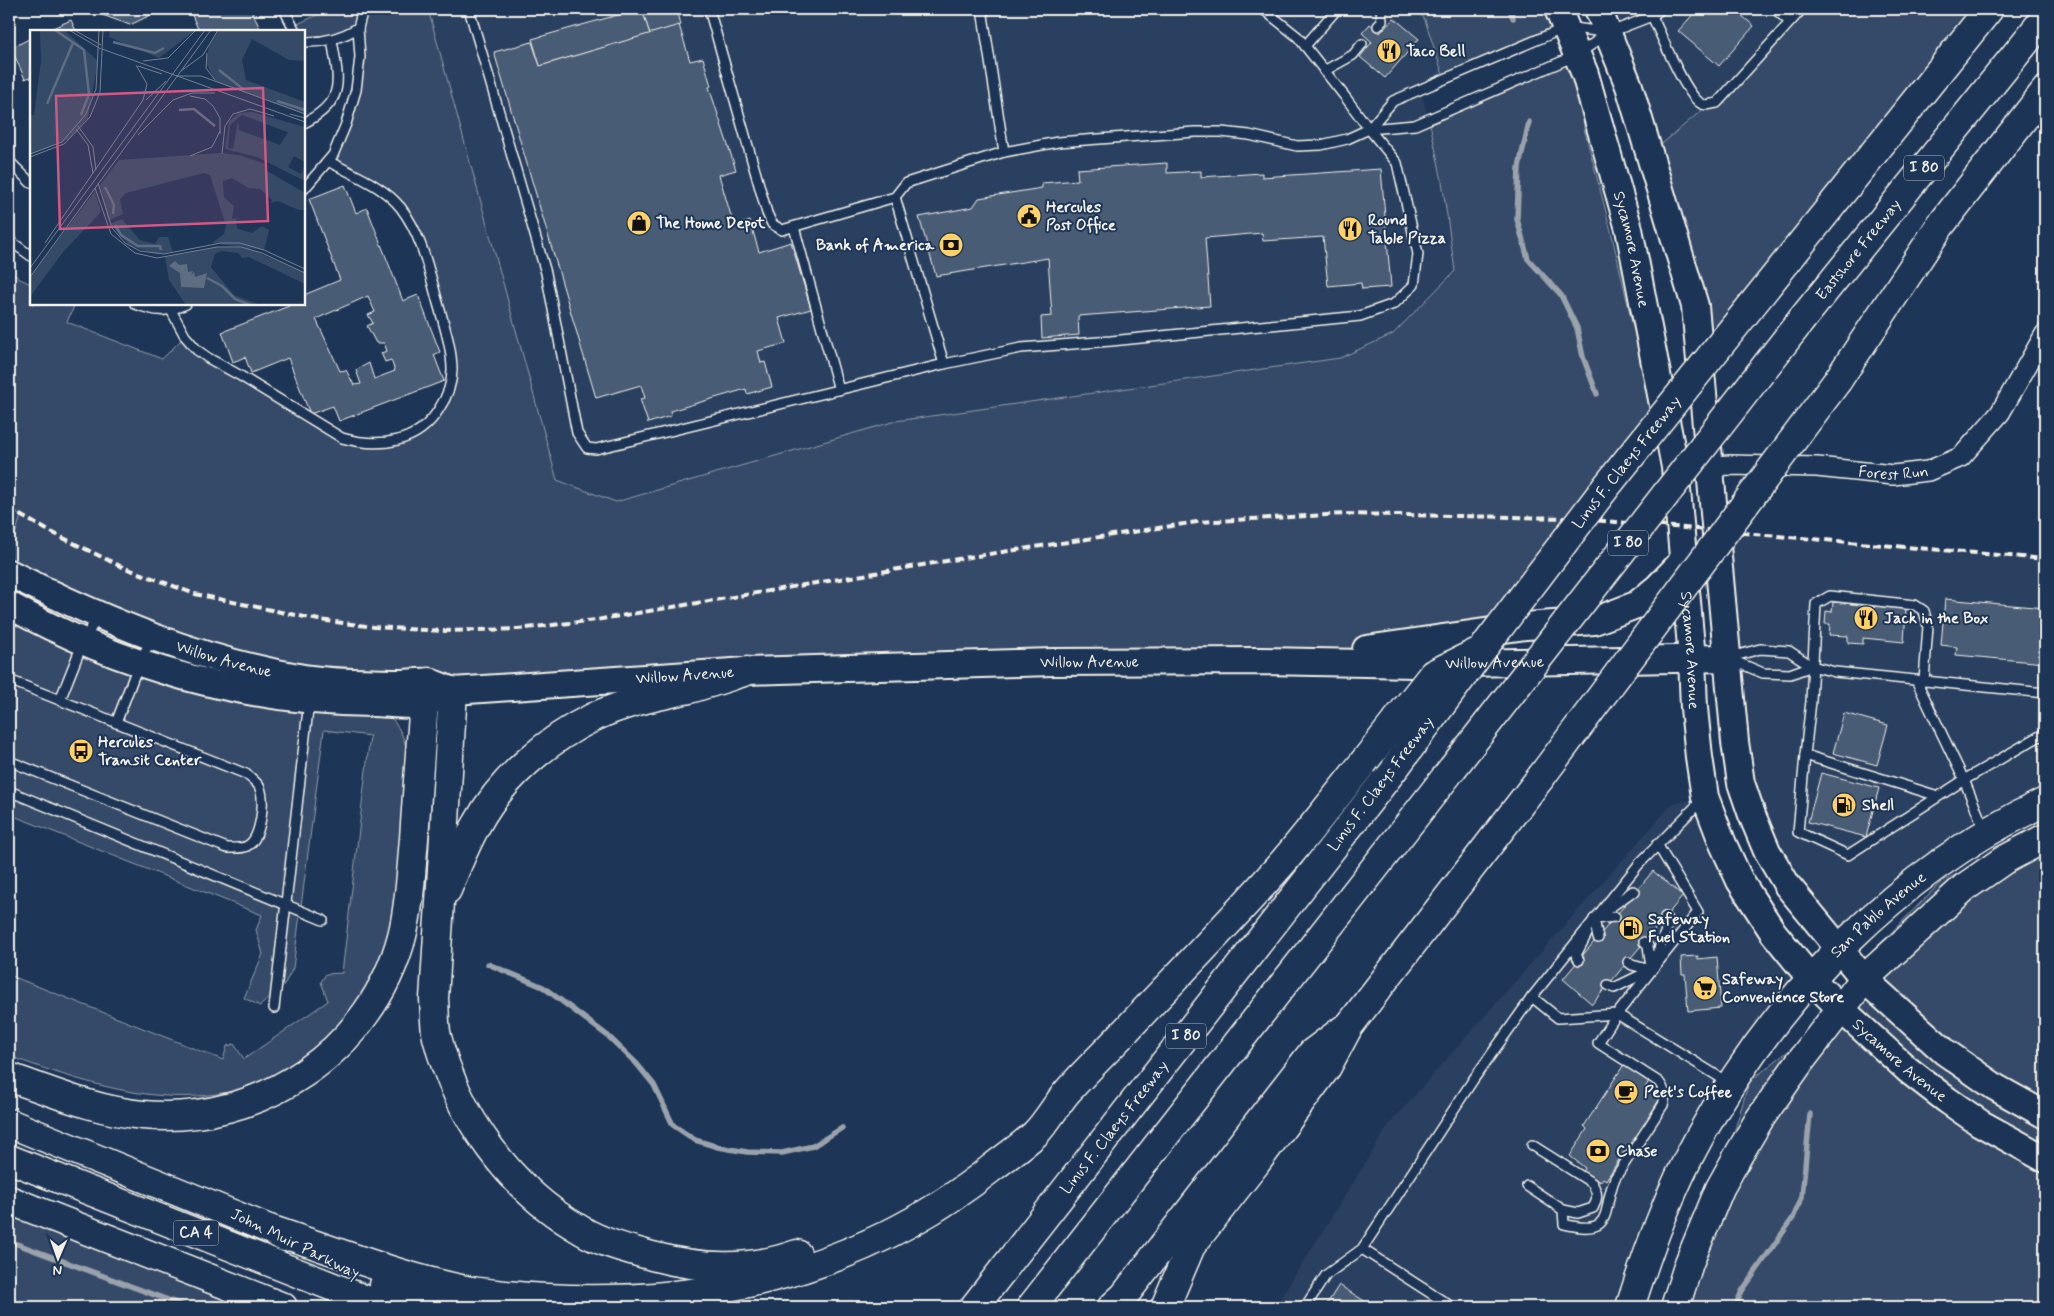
<svg xmlns="http://www.w3.org/2000/svg" width="2054" height="1316" viewBox="0 0 2054 1316" font-family="Mynerve,sans-serif">
<style>
.built{fill:#2a4060}
.green{fill:#354a67;stroke:#949ea8}
.lines{fill:none;stroke-linecap:round;stroke-linejoin:round}
.stream{stroke:#9aa2ab;stroke-width:5.5}
.building{fill:#485b74;stroke:#f4f1e8;fill-rule:evenodd}
.lane-casing{stroke:#f4f1e8;stroke-width:12}
.street-casing{stroke:#f4f1e8;stroke-width:22}
.secondary-casing{stroke:#f4f1e8;stroke-width:30}
.primary-casing{stroke:#f4f1e8;stroke-width:31}
.highway-casing{stroke:#f4f1e8;stroke-width:31}
.lane{stroke:#1d3557;stroke-width:9}
.street{stroke:#1d3557;stroke-width:19}
.secondary{stroke:#1d3557;stroke-width:26}
.primary{stroke:#1d3557;stroke-width:28}
.highway{stroke:#1d3557;stroke-width:28}
.rail{stroke:#f4f1e8;stroke-width:4;stroke-dasharray:8 4;stroke-linecap:butt}
.highway-bridge-casing{stroke:#f4f1e8;stroke-width:31;stroke-linecap:butt}
.highway-bridge{stroke:#1d3557;stroke-width:28}
.labels{text-anchor:middle;dominant-baseline:central;stroke-width:4;stroke-linejoin:round;paint-order:stroke}
.shield{fill:#1d3557;stroke:#b4b9bc;stroke-width:1}
.shield-label{font-size:15px;font-weight:bold;fill:#f4f1e8}
.poi-label{font-size:16px;font-weight:bold;fill:#f4f1e8;stroke:#1d3557;text-anchor:start}
.street-label{font-size:16px;fill:#f4f1e8;stroke:#1d3557}
.inset-river{fill:none;stroke:#5e6d82;stroke-width:2.5}
.inset-road{fill:none;stroke:#738091;stroke-width:1}
.view{fill:#d15985;fill-opacity:0.15;stroke:#d15985;stroke-width:2.5}
.inset-edge{fill:none;stroke:#f4f1e8;stroke-width:2.5}
</style>
<rect width="100%" height="100%" fill="#1d3557"/>
<filter id="ink" filterUnits="userSpaceOnUse"><feTurbulence type="fractalNoise" baseFrequency=".02" numOctaves="2"/><feDisplacementMap in="SourceGraphic" scale="10" xChannelSelector="R" yChannelSelector="G"/><feConvolveMatrix kernelMatrix="1 2 1 2 8 2 1 2 1" color-interpolation-filters="sRGB"/></filter>
<g filter="url(#ink)">
<!-- built -->
<g class="built">
<path d="M428,9H1417L1425,20L1444,78L1421,89L1442,181L1455,271L1393,334L1340,358L896,421L616,502L557,480Z"/>
<path d="M1598,9H1802L1717,103L1708,105L1650,154Z"/>
<path d="M9,509L21,516L9,553Z"/>
<path d="M1726,532L2045,559V802L1840,949L1752,815Z"/>
<path d="M1705,797L1811,979L1752,1054L1630,1307H1275L1391,1122L1672,804Z"/>
</g>
<!-- green -->
<g class="green">
<path d="M326,9H428L557,480L616,502L896,421L1340,358L1393,334L1455,271L1442,181L1429,119L1577,55L1585,74L1584,128L1611,231L1653,414L1482,650L624,680H315L9,573V553L21,516L9,509V270L20,279L31,284V304H75L67,322L162,359L185,336L197,350L342,438L399,441L433,419L452,369L424,251L400,207L328,161L356,90L358,29L304,42V31H295L293,26L326,11Z"/>
<path d="M1417,9H1558L1567,27L1444,78L1425,20Z"/>
<path d="M1802,9H1989L1705,364L1650,154L1708,105L1717,103Z"/>
<path d="M9,605L139,663L379,703C393,720 405,732 407,754C403,811 403,871 391,927C384,962 363,996 340,1023C244,1132 127,1099 9,1056V975L223,1060L227,1046L234,1044L244,1059L328,1001L321,982L326,974L342,973L370,736L324,730L293,968L284,985L260,1006L244,998L263,954L256,930L262,915L9,814Z"/>
<path d="M2045,834V1307H1682L1749,1082L1841,1009L1864,979L1865,959L1942,881Z"/>
<path d="M9,1200L283,1307H9Z"/>
</g>
<g class="lines">
<!-- stream -->
<g class="stream">
<path d="M1510,9L1513,18"/>
<path d="M1529,122L1519,167L1517,219L1528,259L1561,295L1577,328L1583,357L1597,394"/>
<path d="M488,964L543,987L608,1036L637,1064L654,1085L673,1125L695,1140L718,1147L747,1152L782,1153L813,1146L842,1128"/>
<path d="M9,1241L187,1307"/>
<path d="M1735,1307L1742,1291L1793,1218L1802,1197L1810,1114"/>
</g>
</g>
<!-- building -->
<g class="building">
<path d="M86,9H163L130,25Z"/>
<path d="M180,9H251L261,31H199L191,13Z"/>
<path d="M639,9H642L650,34L540,66L532,39Z"/>
<path d="M642,9H677L681,25L650,34Z"/>
<path d="M1698,9H1734L1754,26L1719,66L1678,31Z"/>
<path d="M1394,18L1419,39L1385,78L1360,57L1372,42L1362,33L1370,24L1380,33Z"/>
<path d="M71,20L76,31H46Z"/>
<path d="M679,25L690,61L703,58L711,86L709,87L736,170L719,175L734,226L750,221L759,252L791,242L811,309L779,318L786,343L758,351L761,363L765,362L772,387L747,394L746,389L670,411L671,416L648,423L640,399L645,398L641,385L596,398L494,52L532,42L540,66Z"/>
<path d="M31,38V79L30,77L25,79L11,48Z"/>
<path d="M1167,163V173L1201,171V177L1262,173V177L1381,169L1391,287L1362,289L1361,283L1328,286L1323,237L1263,241L1262,233L1205,238L1210,306L1078,316L1079,335L1042,338L1041,317L1052,316L1048,258L936,276L919,217L973,207L979,198L1042,188V183L1078,180L1077,169Z"/>
<path d="M345,185L356,213L367,208L403,301L418,295L440,352L434,355L444,381L339,421L333,406L310,414L288,358L251,373L245,357L233,362L222,332L289,306L288,304H304V295L340,280L309,199ZM368,296L375,312L368,315L373,323L367,326L376,343H384L387,351L381,353L385,362L391,360L395,371L374,379L369,363L356,370L361,384L354,385L346,370L340,371L316,319Z"/>
<path d="M1945,599L2045,608V663L1956,655L1957,647L1941,645Z"/>
<path d="M1833,602L1906,609L1904,642L1863,638V644L1848,643V636L1829,635L1830,624H1825L1826,611L1832,612Z"/>
<path d="M1844,713L1888,725L1877,765L1833,753Z"/>
<path d="M1821,773L1879,788L1866,837L1808,822Z"/>
<path d="M1653,871L1683,896L1592,1004L1563,979Z"/>
<path d="M1698,956V959L1717,957L1721,1008L1688,1011L1685,974H1682L1681,957Z"/>
<path d="M1625,1063L1650,1079L1645,1088L1660,1098L1627,1154L1624,1152L1606,1180L1603,1178L1600,1182L1583,1172L1585,1168L1570,1156L1587,1129L1584,1126Z"/>
<path d="M1339,1285L1374,1307H1325Z"/>
</g>
<g class="lines">
<defs>
<g id="lane">
<path d="M284,9L295,31"/>
<path d="M469,9L546,273L577,433L587,448L596,449L944,364L1021,348L1111,341L1360,316L1394,304L1414,285L1418,254L1397,163L1369,129L1346,98L1298,37L1263,9"/>
<path d="M709,9L767,213L772,224L782,230L895,197L906,183L1004,152L1058,142L1195,132H1221L1249,135L1297,146L1321,145L1347,139L1369,129"/>
<path d="M982,9L1004,152"/>
<path d="M1775,9L1790,22"/>
<path d="M1652,16C1661,34 1686,97 1702,104C1707,106 1711,104 1717,103L1802,9"/>
<path d="M1378,26L1382,21L1381,9"/>
<path d="M1603,32L1567,27L1393,101L1369,129L1415,125L1577,55L1608,33L1652,16L1661,9"/>
<path d="M304,42C324,43 341,38 358,28"/>
<path d="M1305,46L1337,9"/>
<path d="M1324,71L1353,55L1362,44"/>
<path d="M304,123C346,101 339,81 332,40"/>
<path d="M9,161L31,183"/>
<path d="M304,189L333,155L346,124L356,90L360,57L358,28L363,9"/>
<path d="M895,197L944,364"/>
<path d="M794,227L839,390"/>
<path d="M9,240L31,256"/>
<path d="M135,304C156,312 165,313 186,304"/>
<path d="M171,310L185,336L197,350L208,358L239,375L342,438C379,448 418,444 439,409C447,397 452,385 452,370C452,345 441,316 435,292C427,263 420,233 401,208C384,186 352,174 328,161"/>
<path d="M1760,649L1789,651L1812,666L1790,674L1763,673L1727,658Z"/>
<path d="M1812,666L1835,672L2045,693"/>
<path d="M9,680L246,774C251,778 258,783 260,788C265,802 261,839 247,846C242,849 233,848 227,848L9,761"/>
<path d="M1916,680L1964,780L1848,855L1798,832L1805,755L1938,796"/>
<path d="M60,700L83,642L98,616"/>
<path d="M116,723L139,663L152,638"/>
<path d="M1805,755L1811,701L1816,604L1830,596L1915,605L1924,611L1928,626L1924,681"/>
<path d="M9,791L323,920"/>
<path d="M1985,831L1964,780L2045,733"/>
<path d="M1605,911L1633,891L1635,892"/>
<path d="M1594,919L1615,917"/>
<path d="M1594,919L1598,938"/>
<path d="M1644,942L1648,946L1651,967"/>
<path d="M1579,960L1576,955L1587,934"/>
<path d="M1628,962L1632,965L1651,970"/>
<path d="M1608,985L1614,988L1651,970L1669,922L1665,917"/>
<path d="M1532,997L1558,1018L1617,1014L1729,1083"/>
<path d="M274,1008L309,701"/>
<path d="M1532,1145L1592,1183C1598,1193 1598,1198 1593,1208L1578,1213L1563,1210"/>
<path d="M1527,1186L1563,1210L1564,1224C1616,1237 1601,1211 1615,1178L1663,1105C1666,1096 1665,1090 1659,1082L1598,1043L1617,1014L1698,912L1657,844"/>
<path d="M1362,1249L1452,1307"/>
<path d="M1305,1307L1326,1275L1362,1249L1473,1080L1532,997L1639,864L1703,799"/>
</g>
<g id="street">
<path id="s1" d="M1698,467L1730,465L1817,467L1893,475L1928,471L1961,457L2000,413L2045,334"/>
</g>
<g id="secondary">
<path id="s2" d="M1558,9L1585,74L1629,229L1675,467L1692,658L1694,708L1699,757L1705,797L1723,844L1740,881L1773,932L1811,979L1841,1009L1908,1070L1947,1100L1980,1123L2045,1159"/>
<path d="M1598,9L1629,86L1695,306L1735,742L1741,783L1752,815L1767,851L1787,885L1864,979L1945,1052L1995,1087L2045,1115"/>
<path id="s3" d="M9,573C103,620 200,661 304,678C335,683 366,682 398,683C408,683 419,681 428,682C435,683 443,687 450,690"/>
<path id="s4" d="M9,605C118,666 246,702 372,703C387,703 412,707 425,703C434,700 444,695 453,691L747,671L1053,662L1260,661L1415,664L1727,658"/>
<path d="M1366,649L1526,626L1594,621L1636,605L1658,587L1683,561"/>
</g>
<g id="primary">
<path id="s5" d="M1630,1307C1649,1248 1670,1190 1700,1136C1777,995 1899,870 2045,802"/>
<path d="M1675,1307L1689,1263L1720,1188L1739,1154L1759,1120L1799,1063L1864,979L1965,887L2004,860L2045,838"/>
</g>
<g id="highway">
<path d="M1788,260L1989,9"/>
<path id="s6" d="M1803,318L2045,18"/>
<path d="M1838,380L1940,226L2045,91"/>
<path d="M453,691L434,999C435,1011 434,1025 437,1037C457,1115 510,1190 581,1230C602,1243 628,1249 652,1256C700,1269 750,1271 797,1254"/>
<path d="M447,890C456,868 465,845 477,824C501,779 548,739 594,717C623,703 657,696 689,689C708,684 728,677 747,671"/>
<path d="M9,1077C52,1092 97,1111 143,1115C259,1126 372,1051 402,936C410,905 411,871 414,839C417,794 420,749 424,704L429,682"/>
<path d="M9,1123L269,1229L284,1237"/>
<path d="M9,1159L384,1307"/>
<path d="M9,1200L283,1307"/>
<path d="M269,1229C336,1251 402,1278 471,1291C659,1316 844,1287 993,1167C1007,1156 1022,1146 1035,1134C1047,1122 1056,1105 1067,1092C1087,1069 1110,1048 1131,1025C1182,971 1235,917 1284,861C1311,829 1337,796 1363,763"/>
<path d="M384,1285L443,1307"/>
<path id="s7" d="M974,1307L1397,765"/>
<path d="M1031,1307L1452,769"/>
<path d="M1112,1307L1124,1296L1312,1053L1344,1029"/>
<path d="M1165,1307L1191,1246L1256,1163L1327,1067L1349,1026L1541,777"/>
</g>
</defs>
<!-- lane casing -->
<use href="#lane" class="lane-casing"/>
<!-- street casing -->
<use href="#street" class="street-casing"/>
<!-- secondary casing -->
<use href="#secondary" class="secondary-casing"/>
<!-- primary casing -->
<use href="#primary" class="primary-casing"/>
<!-- highway casing -->
<use href="#highway" class="highway-casing"/>
<!-- lane -->
<use href="#lane" class="lane"/>
<!-- street -->
<use href="#street" class="street"/>
<!-- secondary -->
<use href="#secondary" class="secondary"/>
<!-- primary -->
<use href="#primary" class="primary"/>
<!-- highway -->
<use href="#highway" class="highway"/>
<!-- rail -->
<path class="rail" d="M9,509L49,531L120,566L195,594L319,620L374,627L442,631L518,629L596,620L970,557L1197,522L1345,514L1569,518L2045,559"/>
<defs>
<g id="highway-bridge">
<path d="M1363,763L1433,674L1478,652"/>
<path id="s8" d="M1397,765L1482,650L1606,487L1788,260"/>
<path d="M1452,769L1803,318"/>
<path d="M1541,777L1838,380"/>
</g>
</defs>
<!-- highway-bridge casing -->
<use href="#highway-bridge" class="highway-bridge-casing"/>
<!-- highway-bridge -->
<use href="#highway-bridge" class="highway-bridge"/>
</g>
</g>
<!-- icons -->
<defs>
<symbol id="restaurant-disc" viewBox="-11 -11 22 22"><circle r="9.5" fill="#ffd166" stroke="#1d3557"/><path d="M-5-6h1v4h1v-4h1v4h1v-4h1v5L-1.5 .5V6h-2V.5L-5-1ZM5-6V6H3V1.5H1.5Q1.5-4 5-6Z" fill="#111"/></symbol>
<symbol id="civic-disc" viewBox="-11 -11 22 22"><circle r="9.5" fill="#ffd166" stroke="#1d3557"/><path d="M-.6-6.5H3V-4.5H.6V-3L4-1V1h2V6H-6V1h2V-1L-.6-3ZM-1.2 2.5V6h2.4V2.5Z" fill="#111"/></symbol>
<symbol id="shop-disc" viewBox="-11 -11 22 22"><circle r="9.5" fill="#ffd166" stroke="#1d3557"/><path d="M-5-2.5h2.3a2.7 3.5 0 0 1 5.4 0H5L5.5 6h-11ZM-1.5-2.5h3a1.5 2.3 0 0 0-3 0Z" fill="#111"/></symbol>
<symbol id="bank-disc" viewBox="-11 -11 22 22"><circle r="9.5" fill="#ffd166" stroke="#1d3557"/><path d="M-6-4H6V4H-6ZM0-2.3a2.3 2.3 0 1 0 0 4.6a2.3 2.3 0 1 0 0-4.6Z" fill="#111"/></symbol>
<symbol id="bus-disc" viewBox="-11 -11 22 22"><circle r="9.5" fill="#ffd166" stroke="#1d3557"/><path d="M-5-6H5V4H4V6H2V4H-2V6H-4V4H-5ZM-3.5-4V0h7V-4ZM-3.5 1.2v1.5H-2V1.2ZM2 1.2v1.5H3.5V1.2Z" fill="#111"/></symbol>
<symbol id="fuel-disc" viewBox="-11 -11 22 22"><circle r="9.5" fill="#ffd166" stroke="#1d3557"/><path d="M-5.5-6h7V0h2V4h1.3V-2.5L3-4.5l.8-.8L6-3V5H2.5V1h-1V6h-7ZM-4.2-4.7v3.2H.2V-4.7Z" fill="#111"/></symbol>
<symbol id="supermarket-disc" viewBox="-11 -11 22 22"><circle r="9.5" fill="#ffd166" stroke="#1d3557"/><path d="M-6-5.5h2.5l.6 2H6L4.5 2H-2.5L-4.4-4H-6ZM-1.5 3.2a1.3 1.3 0 1 0 .1 0ZM3 3.2a1.3 1.3 0 1 0 .1 0Z" fill="#111"/></symbol>
<symbol id="cafe-disc" viewBox="-11 -11 22 22"><circle r="9.5" fill="#ffd166" stroke="#1d3557"/><path d="M-5.5-4.5H6V0H3Q3 3.5 0 3.5H-2.5Q-5.5 3.5-5.5 0ZM3-3.2v2h1.7v-2ZM-6 4.5H4V6H-6Z" fill="#111"/></symbol>
</defs>
<g fill-rule="evenodd">
<use href="#restaurant-disc" x="1375" y="37" width="28" height="28"/>
<use href="#civic-disc" x="1015" y="202" width="28" height="28"/>
<use href="#shop-disc" x="625" y="209" width="28" height="28"/>
<use href="#restaurant-disc" x="1336" y="215" width="28" height="28"/>
<use href="#bank-disc" x="937" y="231" width="28" height="28"/>
<use href="#restaurant-disc" x="1852" y="604" width="28" height="28"/>
<use href="#bus-disc" x="67" y="737" width="28" height="28"/>
<use href="#fuel-disc" x="1830" y="791" width="28" height="28"/>
<use href="#fuel-disc" x="1617" y="914" width="28" height="28"/>
<use href="#supermarket-disc" x="1691" y="974" width="28" height="28"/>
<use href="#cafe-disc" x="1612" y="1078" width="28" height="28"/>
<use href="#bank-disc" x="1584" y="1137" width="28" height="28"/>
</g>
<g class="labels">
<!-- shield labels -->
<g class="shield">
<rect x="1904" y="155.5" width="40" height="25" rx="4"/>
<rect x="1608" y="530.5" width="40" height="25" rx="4"/>
<rect x="1166" y="1023.5" width="40" height="25" rx="4"/>
<rect x="173.5" y="1220.5" width="45" height="25" rx="4"/>
</g>
<g class="shield-label">
<text x="1924" y="168">I 80</text>
<text x="1628" y="543">I 80</text>
<text x="1186" y="1036">I 80</text>
<text x="196" y="1233">CA 4</text>
</g>
<!-- poi labels -->
<g class="poi-label">
<text x="1406" y="51">Taco Bell</text>
<text x="1046" y="207">Hercules<tspan x="1046" dy="18">Post Office</tspan></text>
<text x="1368" y="220">Round<tspan x="1368" dy="18">Table Pizza</tspan></text>
<text x="656" y="223">The Home Depot</text>
<text x="934" y="245" text-anchor="end">Bank of America</text>
<text x="1884" y="618">Jack in the Box</text>
<text x="98" y="742">Hercules<tspan x="98" dy="18">Transit Center</tspan></text>
<text x="1862" y="805">Shell</text>
<text x="1648" y="919">Safeway<tspan x="1648" dy="18">Fuel Station</tspan></text>
<text x="1722" y="979">Safeway<tspan x="1722" dy="18">Convenience Store</tspan></text>
<text x="1644" y="1092">Peet's Coffee</text>
<text x="1616" y="1151">Chase</text>
</g>
<!-- street labels -->
<g class="street-label">
<text stroke="none"><textPath href="#s6" startOffset="88">Eastshore Freeway</textPath></text>
<text stroke="none"><textPath href="#s2" startOffset="252">Sycamore Avenue</textPath></text>
<text stroke="none"><textPath href="#s8" startOffset="380">Linus F. Claeys Freeway</textPath></text>
<text stroke="none"><textPath href="#s1" startOffset="196">Forest Run</textPath></text>
<text stroke="none"><textPath href="#s2" startOffset="658">Sycamore Avenue</textPath></text>
<text stroke="none"><textPath href="#s3" startOffset="232">Willow Avenue</textPath></text>
<text stroke="none"><textPath href="#s4" startOffset="1101">Willow Avenue</textPath></text>
<text stroke="none"><textPath href="#s4" startOffset="1506">Willow Avenue</textPath></text>
<text stroke="none"><textPath href="#s4" startOffset="696">Willow Avenue</textPath></text>
<text transform="translate(1381 784) rotate(-53)">Linus F. Claeys Freeway</text>
<text stroke="none"><textPath href="#s5" startOffset="471">San Pablo Avenue</textPath></text>
<text stroke="none"><textPath href="#s2" startOffset="1138">Sycamore Avenue</textPath></text>
<text stroke="none"><textPath href="#s7" startOffset="228">Linus F. Claeys Freeway</textPath></text>
<text transform="translate(295 1244) rotate(26)">John Muir Parkway</text>
</g>
</g>
<!-- overview -->
<g transform="translate(30 30)">
<rect width="275" height="275" fill="#1d3557"/>
<path d="M10,0H34L68,31L58,88L39,109L0,125V85H4L11,31ZM80,0H166L129,28L79,7ZM188,0L275,2V31L259,30L222,9L212,30L216,50L275,72V84L186,52L176,33L179,16ZM222,82L275,97V132L264,126L258,137L271,144L275,136V151L227,127L195,119L199,91L209,83ZM212,85L257,102H258L250,115L209,100L208,91L203,119L198,118L200,95ZM190,123L209,125L236,134L234,139L275,163V180H269L248,171L241,173L242,170L230,159L218,158L202,148L193,151L194,167L204,176L202,189L208,188L205,192L208,199L222,203L232,196L239,200L234,220L182,213L194,204L196,196L180,145L174,143L96,163L90,169L93,184L78,191L70,155L89,130ZM65,161L71,182L33,222L0,267V247ZM92,189L110,210L125,214L129,207H138L143,222L127,224L100,216L80,194ZM187,217L218,218L275,243V254L219,227L212,228L208,223L191,221L185,224L181,237L204,265L231,275H156L139,250L135,227Z" fill="#354a67" fill-rule="evenodd"/>
<path d="M145,231L149,235L157,234L158,242L163,241L161,246L164,242L165,247L177,243L174,258L151,257L150,243L139,236Z" fill="#5e6d82"/>
<path class="inset-river" d="M25,0L54,20L59,64L51,85M83,12L125,23L134,18M189,40L213,59M247,71L275,80M17,74L43,13M149,80L164,79L185,96M75,157L84,175L83,184M85,195L91,205L108,216H130L131,220M177,248L192,256L205,269L220,275"/>
<path class="inset-road" d="M39,0L71,19M44,0L71,15M72,19L275,92M177,23L176,38L185,50M113,31L138,28L166,0M108,36L132,44M151,41L173,25L188,0M146,46H171L275,84M160,66L175,69L183,76L190,88V104M116,70L136,51M260,84L275,88M48,96L63,117L66,140M46,99L58,115L63,143M108,105L143,70L162,63H185M0,124L32,112L56,84L66,59L69,0M192,124L195,96L203,84L220,79L244,86M160,126L182,117L190,101M0,127L34,114L60,87L70,62L73,0M68,153L82,198L95,213L110,221L134,224L191,213H210L234,220L275,239M65,158L81,204L105,223L127,228L187,217H211L232,223L275,243M15,213L113,70L117,54L106,35M0,238L175,0M0,247L181,0"/>
<path class="view" d="M233,58L238,191L30,199L26,66Z"/>
<rect width="275" height="275" class="inset-edge"/>
</g>
<!-- margin -->
<rect width="2054" height="1316" fill="none" stroke="#1d3557" stroke-width="30"/>
<rect x="15" y="15" width="2024" height="1286" fill="none" stroke="#f4f1e8" stroke-width="2" filter="url(#ink)"/>
<!-- north arrow -->
<g transform="translate(58 1258) rotate(182)" stroke="#1d3557" stroke-width="4" paint-order="stroke">
<path d="M0-4L9 19L0 12L-9 19Z" fill="#f4f1e8"/>
<text y="-8" font-size="14" font-weight="bold" text-anchor="middle" fill="#f4f1e8">N</text>
</g>
</svg>
